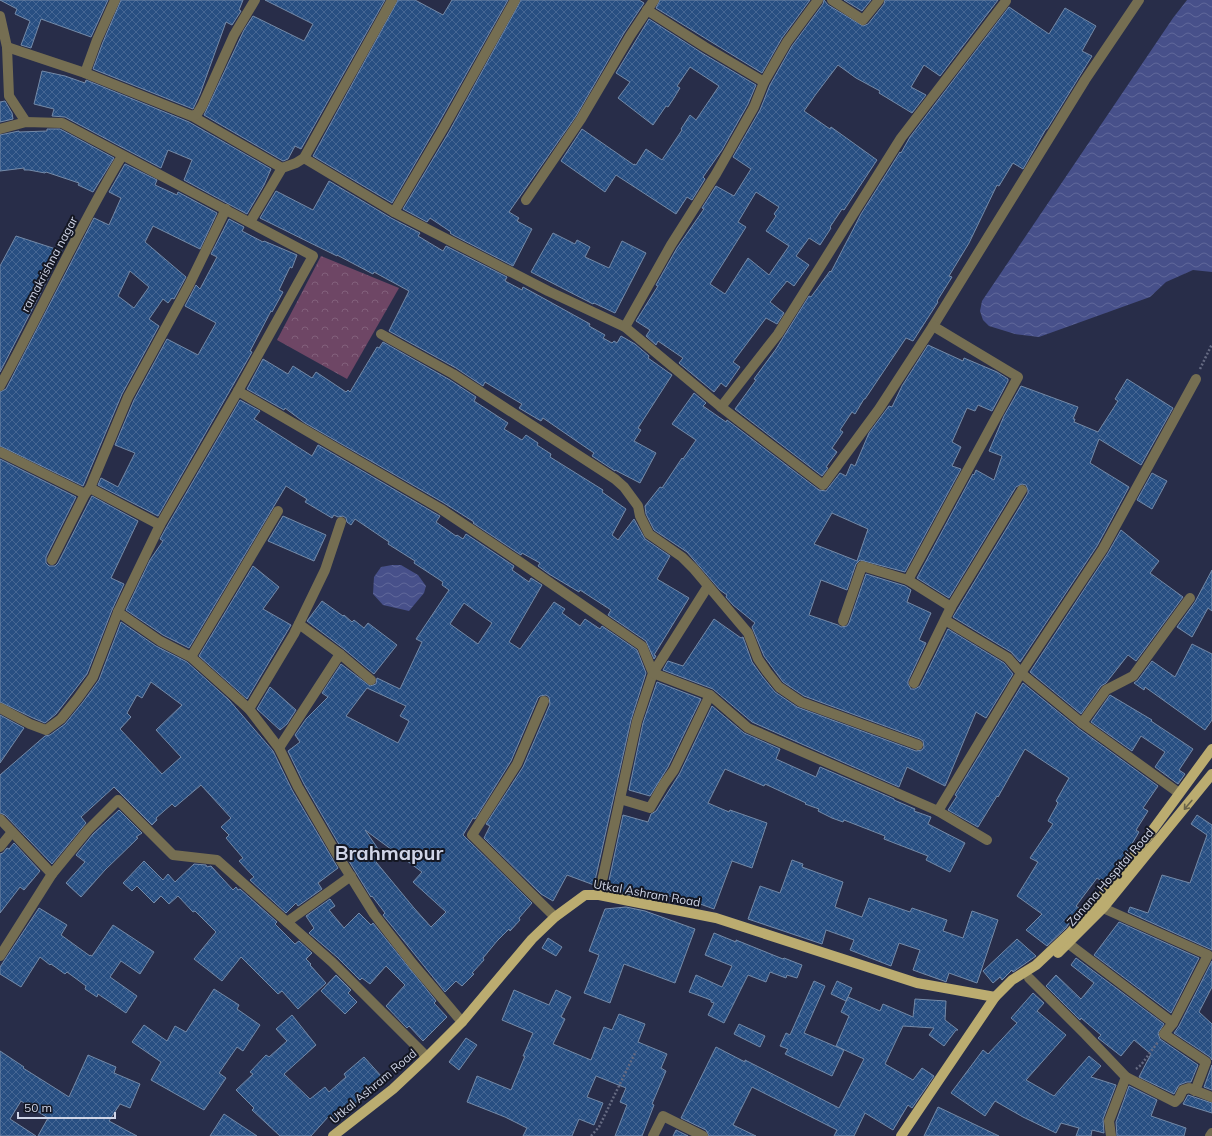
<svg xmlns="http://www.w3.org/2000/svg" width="1212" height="1136" viewBox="0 0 1212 1136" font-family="Mulish,sans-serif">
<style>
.park{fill:url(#park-crowns)}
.water{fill:url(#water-waves)}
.building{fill:url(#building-cross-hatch);stroke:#748aa8;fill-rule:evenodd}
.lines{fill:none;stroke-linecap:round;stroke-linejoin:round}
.path{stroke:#656a82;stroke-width:2.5;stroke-dasharray:2 2;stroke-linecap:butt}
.minor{stroke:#756e52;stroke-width:10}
.major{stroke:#bbac70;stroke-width:10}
.oneway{stroke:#68624a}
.labels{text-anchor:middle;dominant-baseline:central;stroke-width:4;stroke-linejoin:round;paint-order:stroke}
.street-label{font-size:12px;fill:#d0d5e7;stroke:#141723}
.town-label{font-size:20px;font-weight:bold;fill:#d0d5e7;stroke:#141723}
</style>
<defs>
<pattern id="park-crowns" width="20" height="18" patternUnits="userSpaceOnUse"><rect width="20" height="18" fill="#6e4665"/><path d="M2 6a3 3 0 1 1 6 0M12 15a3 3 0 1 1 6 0" fill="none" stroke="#82607b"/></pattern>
<pattern id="water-waves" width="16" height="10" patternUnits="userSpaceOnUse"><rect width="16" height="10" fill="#47508a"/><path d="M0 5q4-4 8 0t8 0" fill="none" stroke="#60689a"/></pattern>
<pattern id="building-cross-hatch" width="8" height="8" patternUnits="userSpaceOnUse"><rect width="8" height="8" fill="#284f82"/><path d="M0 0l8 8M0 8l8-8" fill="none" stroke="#466794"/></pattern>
</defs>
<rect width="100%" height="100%" fill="#282d49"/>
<!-- park -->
<path class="park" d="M321,256L399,288L347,379L277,340Z"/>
<!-- water -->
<g class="water">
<path d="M1187,0H1212V272L1193,270L1166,282L1150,297L1039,337L1015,334L989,326L983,320L980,311L982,301L1173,18Z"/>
<path d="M392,565H401L418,575L426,586L424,593L409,611L383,605L373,594L374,577L381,567Z"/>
</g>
<!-- building -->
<g class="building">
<path d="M0,0H108L91,37L41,19L31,48L21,45L30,21L15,14L17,9Z"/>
<path d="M121,0H243L239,10L241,11L232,25L226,22L200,94L193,109L93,69L103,42Z"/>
<path d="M265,0H385L301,149L295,146L288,159L283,161L204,115L244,30L253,16L304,41L313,24Z"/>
<path d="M398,0H415L443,15L452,0H508L437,126L392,203L313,156Z"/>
<path d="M521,0H639L644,3L624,33L576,116L509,212L519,218L517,221L532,229L513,266L453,235L450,233L451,232L430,218L427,222L403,209L449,132Z"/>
<path d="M660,0H810L782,38L762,73L656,8Z"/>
<path d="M824,0L828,5L863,26L868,24L884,4L885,0H998L940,76L924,65L911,87L926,95L912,113L879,93L880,91L856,78L838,65L816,94L804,111L830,129L831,127L877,160L844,210L842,209L830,227L831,228L820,245L809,238L796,256L809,265L794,286L787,281L770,302L784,313L777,324L766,318L733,362L740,367L726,387L721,383L714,392L679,363L683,358L658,341L656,345L646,336L650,330L636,321L658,286L656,285L677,248L704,209L702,208L716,186L734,196L751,169L733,157L760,110L770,85L792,46L823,4ZM756,192L779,207L774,214L776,216L766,231L789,246L769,275L748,258L725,294L710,284L746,227L738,222Z"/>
<path d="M844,0H871L862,11Z"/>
<path d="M1009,7L1049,34L1065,8L1096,26L1082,51L1092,56L1047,129H1046L1023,169L1013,163L999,186L997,185L969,243L949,276L952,277L937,301L938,302L913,341L906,338L865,399H864L855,414L852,412L840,430L843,432L832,448L837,452L826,467L828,468L822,476L735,409L756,380L754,379L776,349L809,296L811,297L830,271L831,272L861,214L900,152L901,153L910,137Z"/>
<path d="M649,19L702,53L756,85L748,104L722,150L703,177L705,179L692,200L687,197L676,214L616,175L605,192L561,161L582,129L634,165V164L636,165L646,149L662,160L682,130L681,129L690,115L696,120L719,86L690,67L677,86L680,88L674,98L668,107L666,106L653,125L618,98L630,82L616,73Z"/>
<path d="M42,71L65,76L85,83L86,80L189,122L271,169L264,185L247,214L184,180L192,160L168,150L161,168L65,117L52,116L54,109L34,104Z"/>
<path d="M5,101L12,113L13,119L0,122V102Z"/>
<path d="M47,129H60L114,158L93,192L78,185L79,183L46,172L45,173L29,170H24V168L0,171V135L19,131V132L47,131Z"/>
<path d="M125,164L157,180L155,185L177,195L178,192L217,213L200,249L153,226L145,242L186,277L174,299L172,298L168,303L163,299L149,319L159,326L122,394L83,486L0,446V392L6,389L94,218L109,225L121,198L109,192ZM130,271L149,287L134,308L118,296Z"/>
<path d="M329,181L391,218L420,233L418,236L443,251L446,246L507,277L505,281L522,290L523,287L590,324L589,326L605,335L603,338L612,343L614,341L617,343L621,336L635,344L649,356L648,358L672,375L638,428L641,430L634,441L656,453L640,483L615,470V471L592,456L594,453L543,418L541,421L519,408L522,404L485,382L483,386L456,368L389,331L409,291L374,272L373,274L337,255V256L260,218L276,191L313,210Z"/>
<path d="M229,219L244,227L242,231L263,242L264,241L297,255L292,268L290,267L279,290L283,292L272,312L271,311L250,351L252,352L158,516L98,485L101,478L118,487L135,453L115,445L134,400L167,339L198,355L216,323L185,306L196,285L200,289L217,257L211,254Z"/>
<path d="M553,233L575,244L577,240L590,247L585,257L609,268L622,241L646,253L615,313L594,303L593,304L531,272Z"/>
<path d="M16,236L62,251L0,372V266Z"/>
<path d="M383,342L450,380L476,397L474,401L508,423L504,429L522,440L526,435L538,443L537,445L551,454L550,457L603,490L602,492L626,509L612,535L618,540L634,519L645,539L670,556L657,579L689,598L654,655L656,656L654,659L646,641L608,615L611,610L580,590L579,592L549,574L538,566L540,563L522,553L521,555L473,523L474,522L444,503L305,423L285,408L284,410L247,389L263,359L288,374L293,366L312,378L316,372L346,392L348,390L350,392L377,347L379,348Z"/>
<path d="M928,345L963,361L964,358L997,372L1008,379V381L992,411L978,405L975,411L967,408L952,442L961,447L952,466L961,469L905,572L860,560L856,564L847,590L821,580L809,615L838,625L841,627L847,626L849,623L866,574L905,586L911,590L907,602L931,613L919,640L926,643L908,681V684L911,689H915L920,686L948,629L1004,663L1013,674L986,718L976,712L945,786L907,767L899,787L752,722L713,689L663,670L668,661L683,666L714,619L741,638L743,637L752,662L762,676L775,692L797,707L916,751L922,750L924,747L923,741L920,739L804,696L783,682L764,656L752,627L755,623L733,605L726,597L727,595L720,590L687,552L654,530L646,514L645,506L660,487L662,488L682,458L683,459L696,440L672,424L694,393L706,403L703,406L726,422L727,420L819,490L826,491L840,473L846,476L851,464L855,466L869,433L889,406L892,407L902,386ZM832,513L868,529L857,561L814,544Z"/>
<path d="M1127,379L1173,408L1141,465L1099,439L1090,463L1129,487L1097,546L1020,662L1011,652L953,617L1028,493V490L1026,485L1022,484L1016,487L949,598L917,578L973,474L974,475L976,470L994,480L1002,456L989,451L1004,416L1021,386L1078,407L1073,419H1075L1074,422L1098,432L1118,401L1115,399Z"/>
<path d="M240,400L260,411L254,419L312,456L318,445L438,515L440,516L436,522L456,536L457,535L463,539L466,534L514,566L512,570L529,582L531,578L542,585L509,642L520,649L554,602L565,609L562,613L580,626L585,619L600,629L602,626L637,650L646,673L631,720L594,885L567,875L553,901L541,894L484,838L490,826L486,824L523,767L550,704L549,697L546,695L540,696L538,698L511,761L475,819L473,818L463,835L532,903L519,918L520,920L510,931L509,929L497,941L483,958L484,960L472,973L474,974L462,986L456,981L445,992L383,915L385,913L372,896L371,897L344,853L304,784L288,751L300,742L295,735L306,719L328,697L322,693L341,664L370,686L376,684L377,678L400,689L422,642L416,639L449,590L442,585L443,582L414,563L415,561L388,544L389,542L355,519L351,525L347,522L346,518L343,516L338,517L334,515L332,518L305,502L307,499L286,486L189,648L163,635L126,610L150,560L163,541L160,539L166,528ZM464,603L492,623L478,644L450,624ZM367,688L406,706L400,716L409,721L398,743L346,716ZM365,830L422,872L413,882L446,912L431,927L414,908L376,862L383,856Z"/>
<path d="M0,459L76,497L46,557V563L49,566H55L58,563L92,496L138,521L111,578L124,584L112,610L87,674L56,714L45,723L33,718L0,702Z"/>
<path d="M1152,473L1167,481L1152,509L1137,500Z"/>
<path d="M283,516L326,535L314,561L268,541Z"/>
<path d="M1121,530L1159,561L1150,573L1183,597L1136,661L1128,655L1106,683L1101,686L1081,714L1030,672L1108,553Z"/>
<path d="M253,566L279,587L263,609L291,625L247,699L199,656Z"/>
<path d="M1212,570V611L1208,608L1192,637L1177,627L1195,602Z"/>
<path d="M322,601L343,616L344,615L352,622L354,620L364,628L368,623L397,645L374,674L344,649L307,621Z"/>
<path d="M121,622L156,646L187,662L229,700L273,751L292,790L338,868L318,883L322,889L298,906L296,903L286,913L250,880L254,877L239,861L243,858L226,838L229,835L221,827L231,818L201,785L175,807L172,804L156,818L157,820L152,825L114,787L81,817L86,823L52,864L5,815L0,813V775L45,736L50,735L65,724L83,702L99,680ZM151,682L182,705L156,730L181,757L162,774L120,729L131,717L127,713L137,695L142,698Z"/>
<path d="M1192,644L1212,654V720L1205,730L1145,687L1144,690L1134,683L1138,680L1152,661L1175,677Z"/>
<path d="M657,682L701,699L668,767L650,796L629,790L643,723Z"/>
<path d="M1023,683L1078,728L1158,786L1143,808L1148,811L1136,830L1139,832L1121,862L1105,883L1097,878L1076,906L1079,908L1066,928L1047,946L1026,930L1042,914L1017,896L1038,862L1030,858L1053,824L1048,821L1058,803L1056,801L1069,778L1025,749L998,797L997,796L978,827L948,810L957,796L955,795Z"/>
<path d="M270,687L296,710L287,724L280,730L257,709Z"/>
<path d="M1110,695L1152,720L1151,721L1193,749L1179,770L1185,774L1178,784L1155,767L1165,752L1141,736L1132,751L1091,722Z"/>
<path d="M712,706L744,733L780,749L776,759L816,777L820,767L894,799V800L915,809L914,811L931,817L928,824L965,843L950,872L926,860L928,856L884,839L885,836L844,820L843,822L832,818L818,811L819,809L805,804L806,803L765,784L764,786L725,769L708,803L729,812L730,810L767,823L752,868L732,861L714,909L686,899L685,901L663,894L662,896L650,891L648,898L607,890L623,815L648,822L651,814L656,811L680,773Z"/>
<path d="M0,715L24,728L0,763Z"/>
<path d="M119,810L142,833L136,837L138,838L105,870L81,897L66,883L85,862L76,855L93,834Z"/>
<path d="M1197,815L1212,825V950L1128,912L1130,907L1148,913L1162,875L1190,883L1207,835L1191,824Z"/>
<path d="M14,843L40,871L24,890L20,887L0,913V854L3,853L7,848L9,849Z"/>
<path d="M792,860L803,864L802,867L843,882L835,907L862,917L869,898L910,912L912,908L947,920L943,931L963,938L972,911L998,920L977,983L949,973L946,982L944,981L913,970L920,950L899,943L891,966L850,950L854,940L826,930L822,944L748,919L760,886L780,893Z"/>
<path d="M144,861L163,880L168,874L175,882L194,864L206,865L207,867L211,866L233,890L236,887L238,890L240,889L277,922L275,924L295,944L299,941L312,953L306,959L311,964L310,965L326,983L298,1009L282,991L278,994L241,957L222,981L194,959L216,932L195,911L193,912L178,896L169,904L161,896L154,903L137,886L132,891L123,883Z"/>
<path d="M330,899L335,906L329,910L344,928L359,913L371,925L373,923L436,1001L434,1003L447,1017L423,1041L409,1026L407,1028L386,1006L405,985L386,966L370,984L362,978L360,980L337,957L309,933L314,928L306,916Z"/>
<path d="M626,907L645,911L695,929L675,983L624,964L610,1003L584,993L599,955L589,951L605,909Z"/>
<path d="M39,908L67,925L61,935L90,956V955L92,956L113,925L154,952L140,974L121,961L110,977L137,996L126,1013L98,994L97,997L85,989L86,986L67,972L65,974L51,964L50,965L40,957L21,987L0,974V967Z"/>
<path d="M1119,922L1199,958L1171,1013L1094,955Z"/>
<path d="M714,933L736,942V940L783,959L784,958L802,965L797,978L787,975L786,978L770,972L766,982L748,975L724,1023L708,1015L714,1003L711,1002V1000L689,992L696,975L722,987L732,966L705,955Z"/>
<path d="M548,938L562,947L556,956L542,948Z"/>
<path d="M1017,939L1036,956L1013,972L1012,970L1002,980L1000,977L993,983L983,971Z"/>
<path d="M1076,958L1164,1024L1158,1033L1160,1039L1198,1065L1191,1082H1187L1179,1085L1174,1094L1139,1077L1151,1054L1134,1040L1121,1056L1098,1038L1101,1035L1081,1018L1080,1020L1046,986L1056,975L1081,999L1094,983L1071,965Z"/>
<path d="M1212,961V987L1199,1012L1212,1024V1060L1210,1057L1174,1033L1179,1026Z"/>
<path d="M336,975L351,990L348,993L357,1002L345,1014L321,991Z"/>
<path d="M814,981L825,986L804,1033L844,1050L832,1076L785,1054L788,1049L780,1046L786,1033L790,1035Z"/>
<path d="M837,981L852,988L846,1001L831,994Z"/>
<path d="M214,989L239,1005L237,1009L260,1025L243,1051L237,1047L219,1073L226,1078L204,1110L151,1080L161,1062L132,1042L144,1025L167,1041L175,1026L186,1032Z"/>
<path d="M514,990L549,1005L556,990L571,997L561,1017L565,1019L553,1044L591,1060L604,1027L612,1030L619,1014L645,1024L638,1042L667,1054L661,1068L666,1071L652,1104L654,1105L642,1136H615L627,1105L620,1102L626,1088L596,1076L587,1097L603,1103L594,1125L579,1119L572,1136H523L527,1128L505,1117L467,1102L477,1076L511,1090L525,1056H523L533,1033L502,1020Z"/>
<path d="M1033,993L1044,1003L1037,1011L1066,1035L1026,1080L1054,1096L1089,1056L1101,1066L1091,1077L1116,1085L1103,1119L1104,1133L1092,1130L1091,1136H1076L1079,1128L1061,1123L1056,1133L1023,1117L995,1101L985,1116L951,1093L983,1050L988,1054L1017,1023L1011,1018Z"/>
<path d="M848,997L880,1011L883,1004L913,1017L915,999L946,1001L945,1020L958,1030H956L944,1046L929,1035L934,1028L903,1026L885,1064L913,1080L922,1068L934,1076L912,1108L908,1105L893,1130L865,1113L854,1136H834L837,1130L752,1087L733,1125L756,1136H709L706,1130L681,1118L716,1047L745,1062V1060L839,1108L864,1059L836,1046L849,1016L841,1012Z"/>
<path d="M292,1015L316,1045L284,1074L310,1099L325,1087L329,1092L346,1077L344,1074L364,1057L382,1077L359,1096L361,1098L344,1112L345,1114L333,1123L328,1117L311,1136H280L252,1110L254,1108L236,1090L253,1074L250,1072L266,1055L269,1057L287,1041L276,1029Z"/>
<path d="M739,1024L765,1036L760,1047L734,1034Z"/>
<path d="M466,1038L477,1045L459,1070L449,1062Z"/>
<path d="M0,1051L24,1067L23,1068L69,1097L88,1055L116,1067L114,1073L140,1084L130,1108L120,1104L109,1121L137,1136H38L48,1118L21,1101L10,1119L36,1136H0Z"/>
<path d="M1212,1065V1090L1204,1087Z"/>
<path d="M1129,1086L1157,1100L1151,1116L1186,1128L1184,1136H1117L1116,1122Z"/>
<path d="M1188,1095L1212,1103V1113L1183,1104Z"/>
<path d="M938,1107L999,1136H924Z"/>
<path d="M224,1114L257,1136H210Z"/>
<path d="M676,1130L688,1136H673Z"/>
</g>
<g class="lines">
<!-- path -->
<g class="path">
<path d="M1200,369L1212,344"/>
<path d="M1136,1069L1141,1065L1158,1042"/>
<path d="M591,1136L599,1127L636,1051"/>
</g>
<!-- minor -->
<g class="minor">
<path d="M832,0L863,20L879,0"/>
<path d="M647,10L705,47L764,82"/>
<path d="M0,16L7,47L9,96L26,122"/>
<path d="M7,47L85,73L192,116L282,168"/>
<path d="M85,73L97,40L115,0"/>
<path d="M192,116L197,114L202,106L234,35L255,0"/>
<path d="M0,129L26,122L62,123L313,256L238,391L441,509L517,560L642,646L653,673L637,721L599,895"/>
<path d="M304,158L394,212L548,291L625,327L721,407L823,485L879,409L933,326L1085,80L1139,0"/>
<path d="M526,200L581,119L630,36L654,0"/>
<path d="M394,212L443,129L515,0"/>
<path d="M250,222L282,168L296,163L304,158L392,0"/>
<path d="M625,327L671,245L716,174L754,107L764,82L787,42L818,0"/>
<path d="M381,334L453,374L615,479L624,487L638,506L640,516L649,534L682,557L694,569L748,633L758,659L767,672L779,687L801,702L918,745"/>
<path d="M0,386C42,310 77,230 122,156"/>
<path d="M721,407L778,334L901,138L1006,1"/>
<path d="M0,452L85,494"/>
<path d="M90,488L160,525"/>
<path d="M52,560L85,494L90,488L128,397L189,285L226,209"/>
<path d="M908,580L1018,377L933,326"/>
<path d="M708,586L653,673L710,695L748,728L938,811L987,840"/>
<path d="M118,612L160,641L191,657L249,709L279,748L298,787L338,856L374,914L413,964L462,1022"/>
<path d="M945,620L1008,658L1021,673L1082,723L1179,793"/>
<path d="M843,621L862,566L908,580L951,607"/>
<path d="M299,624L340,654L371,680"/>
<path d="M191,657L278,511"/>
<path d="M914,683L951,607L1022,490"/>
<path d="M544,701L517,764L472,835L555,917"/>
<path d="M0,708L30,724L46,730L61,719L78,698L93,677L118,612L160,525L238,391"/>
<path d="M249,709L294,634L325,570L341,522"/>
<path d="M1082,723L1106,690L1133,676L1190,598"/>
<path d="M279,748L340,654"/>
<path d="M620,799L650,808L664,784L674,770L710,695"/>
<path d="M938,811L1021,673L1103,549L1196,379"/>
<path d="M0,819L52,874"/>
<path d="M0,847L12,832"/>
<path d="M1103,908L1208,955L1173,1023L1164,1034L1206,1062L1195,1091"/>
<path d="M287,922L351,876"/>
<path d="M1069,944L1173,1023"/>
<path d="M0,956L52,874L88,830L118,800L173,855L217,860L332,962L427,1057"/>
<path d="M1029,978L1085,1034L1126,1077L1175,1102L1179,1098L1183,1090L1189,1088L1212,1097"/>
<path d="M653,1136L663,1116L703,1136"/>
<path d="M1111,1136L1109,1121L1126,1077"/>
<path d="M1210,1136L1212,1133"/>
</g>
<!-- major -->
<g class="major">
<path d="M1058,953L1103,908L1212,774"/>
<path d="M333,1136L393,1089L427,1057L462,1022L532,939L555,917L585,895H599L716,918L917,983L995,997"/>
<path d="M901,1136L995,997L1012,980L1036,965L1070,933L1116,880L1212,749"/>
</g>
</g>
<!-- one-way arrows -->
<defs><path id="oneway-shaft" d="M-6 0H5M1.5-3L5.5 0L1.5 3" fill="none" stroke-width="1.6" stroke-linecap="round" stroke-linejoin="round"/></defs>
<use class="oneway" href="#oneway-shaft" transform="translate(1188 805) rotate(130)"/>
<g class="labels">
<!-- street labels -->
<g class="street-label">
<text transform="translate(49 264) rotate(-62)">ramakrishna nagar</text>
<text transform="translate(1110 877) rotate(-49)">Zanana Hospital Road</text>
<text transform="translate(647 893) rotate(10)">Utkal Ashram Road</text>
<text transform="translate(373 1086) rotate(-40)">Utkal Ashram Road</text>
</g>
<!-- town labels -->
<g class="town-label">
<text x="389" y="852">Brahmapur</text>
</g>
</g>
<!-- scale -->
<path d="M18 1112v6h97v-6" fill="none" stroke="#d0d5e7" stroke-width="2"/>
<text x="24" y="1112" font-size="12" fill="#d0d5e7" stroke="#141723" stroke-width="3" paint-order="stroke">50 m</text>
</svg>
